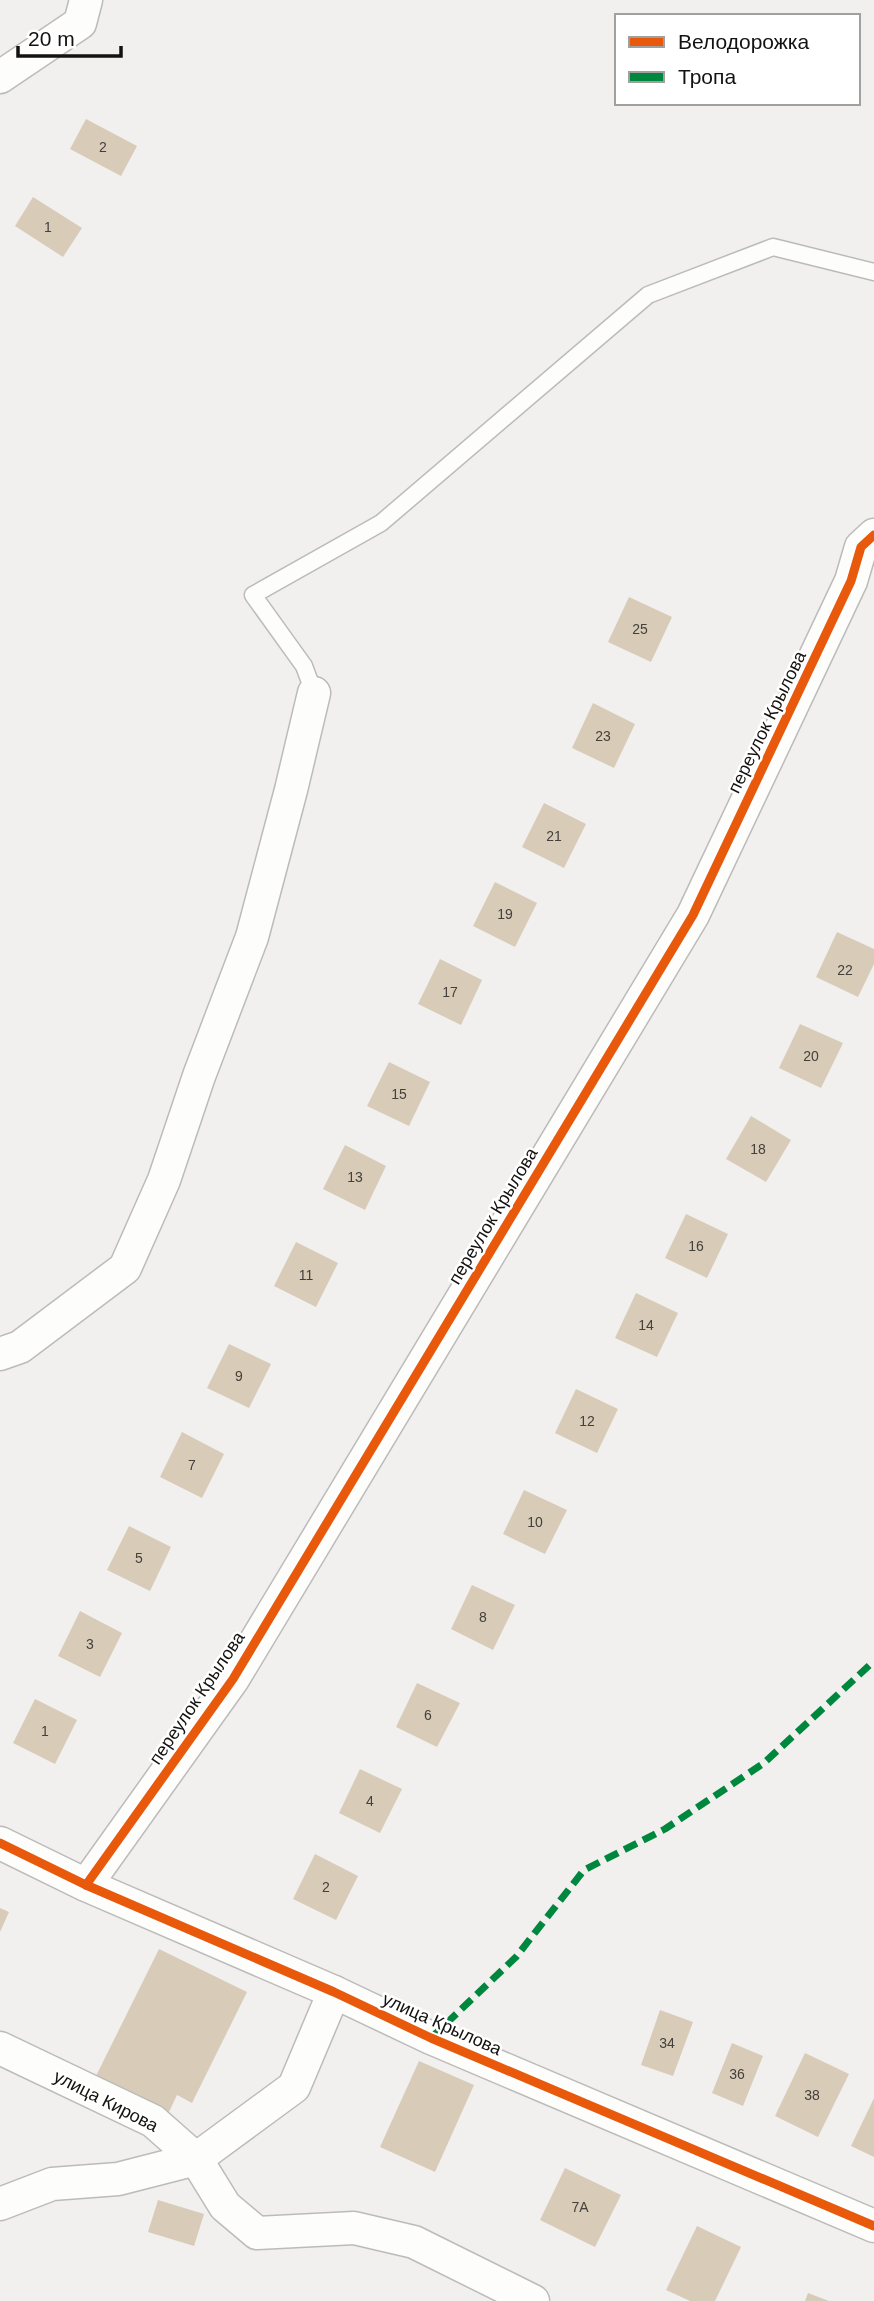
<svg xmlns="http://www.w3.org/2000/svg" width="874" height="2301" viewBox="0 0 874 2301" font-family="Helvetica,sans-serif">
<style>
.building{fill:#d8ccb9}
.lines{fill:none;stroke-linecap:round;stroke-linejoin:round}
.lane-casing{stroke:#bcbbb9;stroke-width:19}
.street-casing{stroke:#bcbbb9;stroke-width:35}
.lane{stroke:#fdfdfc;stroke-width:16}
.street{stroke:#fdfdfc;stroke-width:32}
.quiet{stroke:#00873e;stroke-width:7;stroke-dasharray:14 7;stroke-linecap:butt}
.cycleway-casing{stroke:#fff;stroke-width:13}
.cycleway{stroke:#e8590c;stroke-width:9}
.labels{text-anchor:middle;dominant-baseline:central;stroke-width:5;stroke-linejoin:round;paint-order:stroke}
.number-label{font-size:14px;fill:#44403b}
.street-label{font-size:18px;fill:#131211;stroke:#fff}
</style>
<rect width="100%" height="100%" fill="#f1f0ee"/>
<!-- building -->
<g class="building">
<path d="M86,119L137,146L121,176L70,149Z"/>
<path d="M33,197L82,228L63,257L15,226Z"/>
<path d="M629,597L672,617L651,662L608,642Z"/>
<path d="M593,703L635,724L614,768L572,748Z"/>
<path d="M544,803L586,824L564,868L522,847Z"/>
<path d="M495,882L537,903L515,947L473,926Z"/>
<path d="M837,932L874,949V964L858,997L816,977Z"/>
<path d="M440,959L482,980L461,1025L418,1004Z"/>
<path d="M800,1024L843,1043L821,1088L779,1068Z"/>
<path d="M389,1062L430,1082L409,1126L367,1106Z"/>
<path d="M751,1116L791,1140L766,1182L726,1159Z"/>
<path d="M345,1145L386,1166L365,1210L323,1189Z"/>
<path d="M686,1214L728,1234L707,1278L665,1258Z"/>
<path d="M296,1242L338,1263L316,1307L274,1286Z"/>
<path d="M636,1293L678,1313L657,1357L615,1338Z"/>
<path d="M229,1344L271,1364L249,1408L207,1388Z"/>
<path d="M576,1389L618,1409L597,1453L555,1433Z"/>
<path d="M182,1432L224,1454L202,1498L160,1477Z"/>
<path d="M524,1490L567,1510L545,1554L503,1534Z"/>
<path d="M129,1526L171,1547L150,1591L107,1570Z"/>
<path d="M472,1585L515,1605L493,1650L451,1629Z"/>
<path d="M80,1611L122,1633L100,1677L58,1656Z"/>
<path d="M417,1683L460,1703L437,1747L396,1727Z"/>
<path d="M35,1699L77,1720L55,1764L13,1743Z"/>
<path d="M360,1769L402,1789L380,1833L339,1813Z"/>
<path d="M315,1854L358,1876L336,1920L293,1899Z"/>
<path d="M0,1908L9,1912L0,1932Z"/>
<path d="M159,1949L247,1992L192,2103L177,2095L169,2112L96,2076Z"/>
<path d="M660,2010L693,2022L673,2076L641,2065Z"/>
<path d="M732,2043L763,2056L743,2106L712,2093Z"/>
<path d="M805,2053L849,2074L818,2137L775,2116Z"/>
<path d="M419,2061L474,2085L435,2172L380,2147Z"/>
<path d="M874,2098V2157L851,2146Z"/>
<path d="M565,2168L621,2195L595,2247L540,2220Z"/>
<path d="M158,2200L204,2214L194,2246L148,2232Z"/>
<path d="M697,2226L741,2247L715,2301H690L666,2290Z"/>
<path d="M808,2293L829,2301H805Z"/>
</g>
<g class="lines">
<defs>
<path id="lane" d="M314,693L304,666L253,595L381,523L648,295L773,247L874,272"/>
<g id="street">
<path d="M0,77L80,23L86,0"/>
<path d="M0,1354L20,1347L125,1268L164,1180L199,1076L252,937L291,790L314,693"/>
<path d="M0,1843L86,1885L334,1992L431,2038L874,2226"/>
<path d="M86,1885L233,1679L693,915L851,581L861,547L874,535"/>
<path d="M0,2048L153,2121L196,2159L225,2206L257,2233L354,2228L414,2242L533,2301"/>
<path d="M0,2204L52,2184L118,2179L196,2159L294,2087L334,1992"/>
</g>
</defs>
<!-- lane casing -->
<use href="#lane" class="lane-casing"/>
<!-- street casing -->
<use href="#street" class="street-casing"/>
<!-- lane -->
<use href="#lane" class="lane"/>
<!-- street -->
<use href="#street" class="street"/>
<!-- quiet -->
<path class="quiet" d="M431,2038L516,1957L584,1870L665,1829L764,1763L874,1661"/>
<defs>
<g id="cycleway">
<path d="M0,1843L86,1885L334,1992L431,2038L874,2226"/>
<path d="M86,1885L233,1679L693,915L851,581L861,547L874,535"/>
</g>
</defs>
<!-- cycleway casing -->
<use href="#cycleway" class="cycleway-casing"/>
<!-- cycleway -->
<use href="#cycleway" class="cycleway"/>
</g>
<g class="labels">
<!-- number labels -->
<g class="number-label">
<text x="103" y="147">2</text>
<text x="48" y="227">1</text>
<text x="640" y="629">25</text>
<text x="603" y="736">23</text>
<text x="554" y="836">21</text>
<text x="505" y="914">19</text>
<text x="845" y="970">22</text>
<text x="450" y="992">17</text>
<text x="811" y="1056">20</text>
<text x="399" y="1094">15</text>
<text x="758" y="1149">18</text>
<text x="355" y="1177">13</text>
<text x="696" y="1246">16</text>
<text x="306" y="1275">11</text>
<text x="646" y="1325">14</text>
<text x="239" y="1376">9</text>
<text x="587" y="1421">12</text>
<text x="192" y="1465">7</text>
<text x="535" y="1522">10</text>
<text x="139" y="1558">5</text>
<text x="483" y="1617">8</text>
<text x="90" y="1644">3</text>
<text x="428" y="1715">6</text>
<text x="45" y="1731">1</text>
<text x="370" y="1801">4</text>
<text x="326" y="1887">2</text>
<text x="667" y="2043">34</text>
<text x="737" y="2074">36</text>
<text x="812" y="2095">38</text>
<text x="580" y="2207">7А</text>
</g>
<!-- street labels -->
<g class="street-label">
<text transform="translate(767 722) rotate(-64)">переулок Крылова</text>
<text transform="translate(493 1216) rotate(-59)">переулок Крылова</text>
<text transform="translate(197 1698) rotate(-56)">переулок Крылова</text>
<text transform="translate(442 2024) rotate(24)">улица Крылова</text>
<text transform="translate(106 2101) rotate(27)">улица Кирова</text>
</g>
</g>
<!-- legend -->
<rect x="615" y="14" width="245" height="91" fill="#ffffff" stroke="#a1a0a0" stroke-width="2"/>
<rect x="629" y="37" width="35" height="10" fill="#e8590c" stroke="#a1a0a0" stroke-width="2"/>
<text x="678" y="49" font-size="21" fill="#131211">Велодорожка</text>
<rect x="629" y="72" width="35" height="10" fill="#00873e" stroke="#a1a0a0" stroke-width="2"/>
<text x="678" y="84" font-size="21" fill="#131211">Тропа</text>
<!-- scale -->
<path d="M18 46v10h103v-10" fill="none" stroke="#131211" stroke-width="3.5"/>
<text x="28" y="46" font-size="21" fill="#131211" stroke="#ffffff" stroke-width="5" paint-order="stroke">20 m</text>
</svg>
